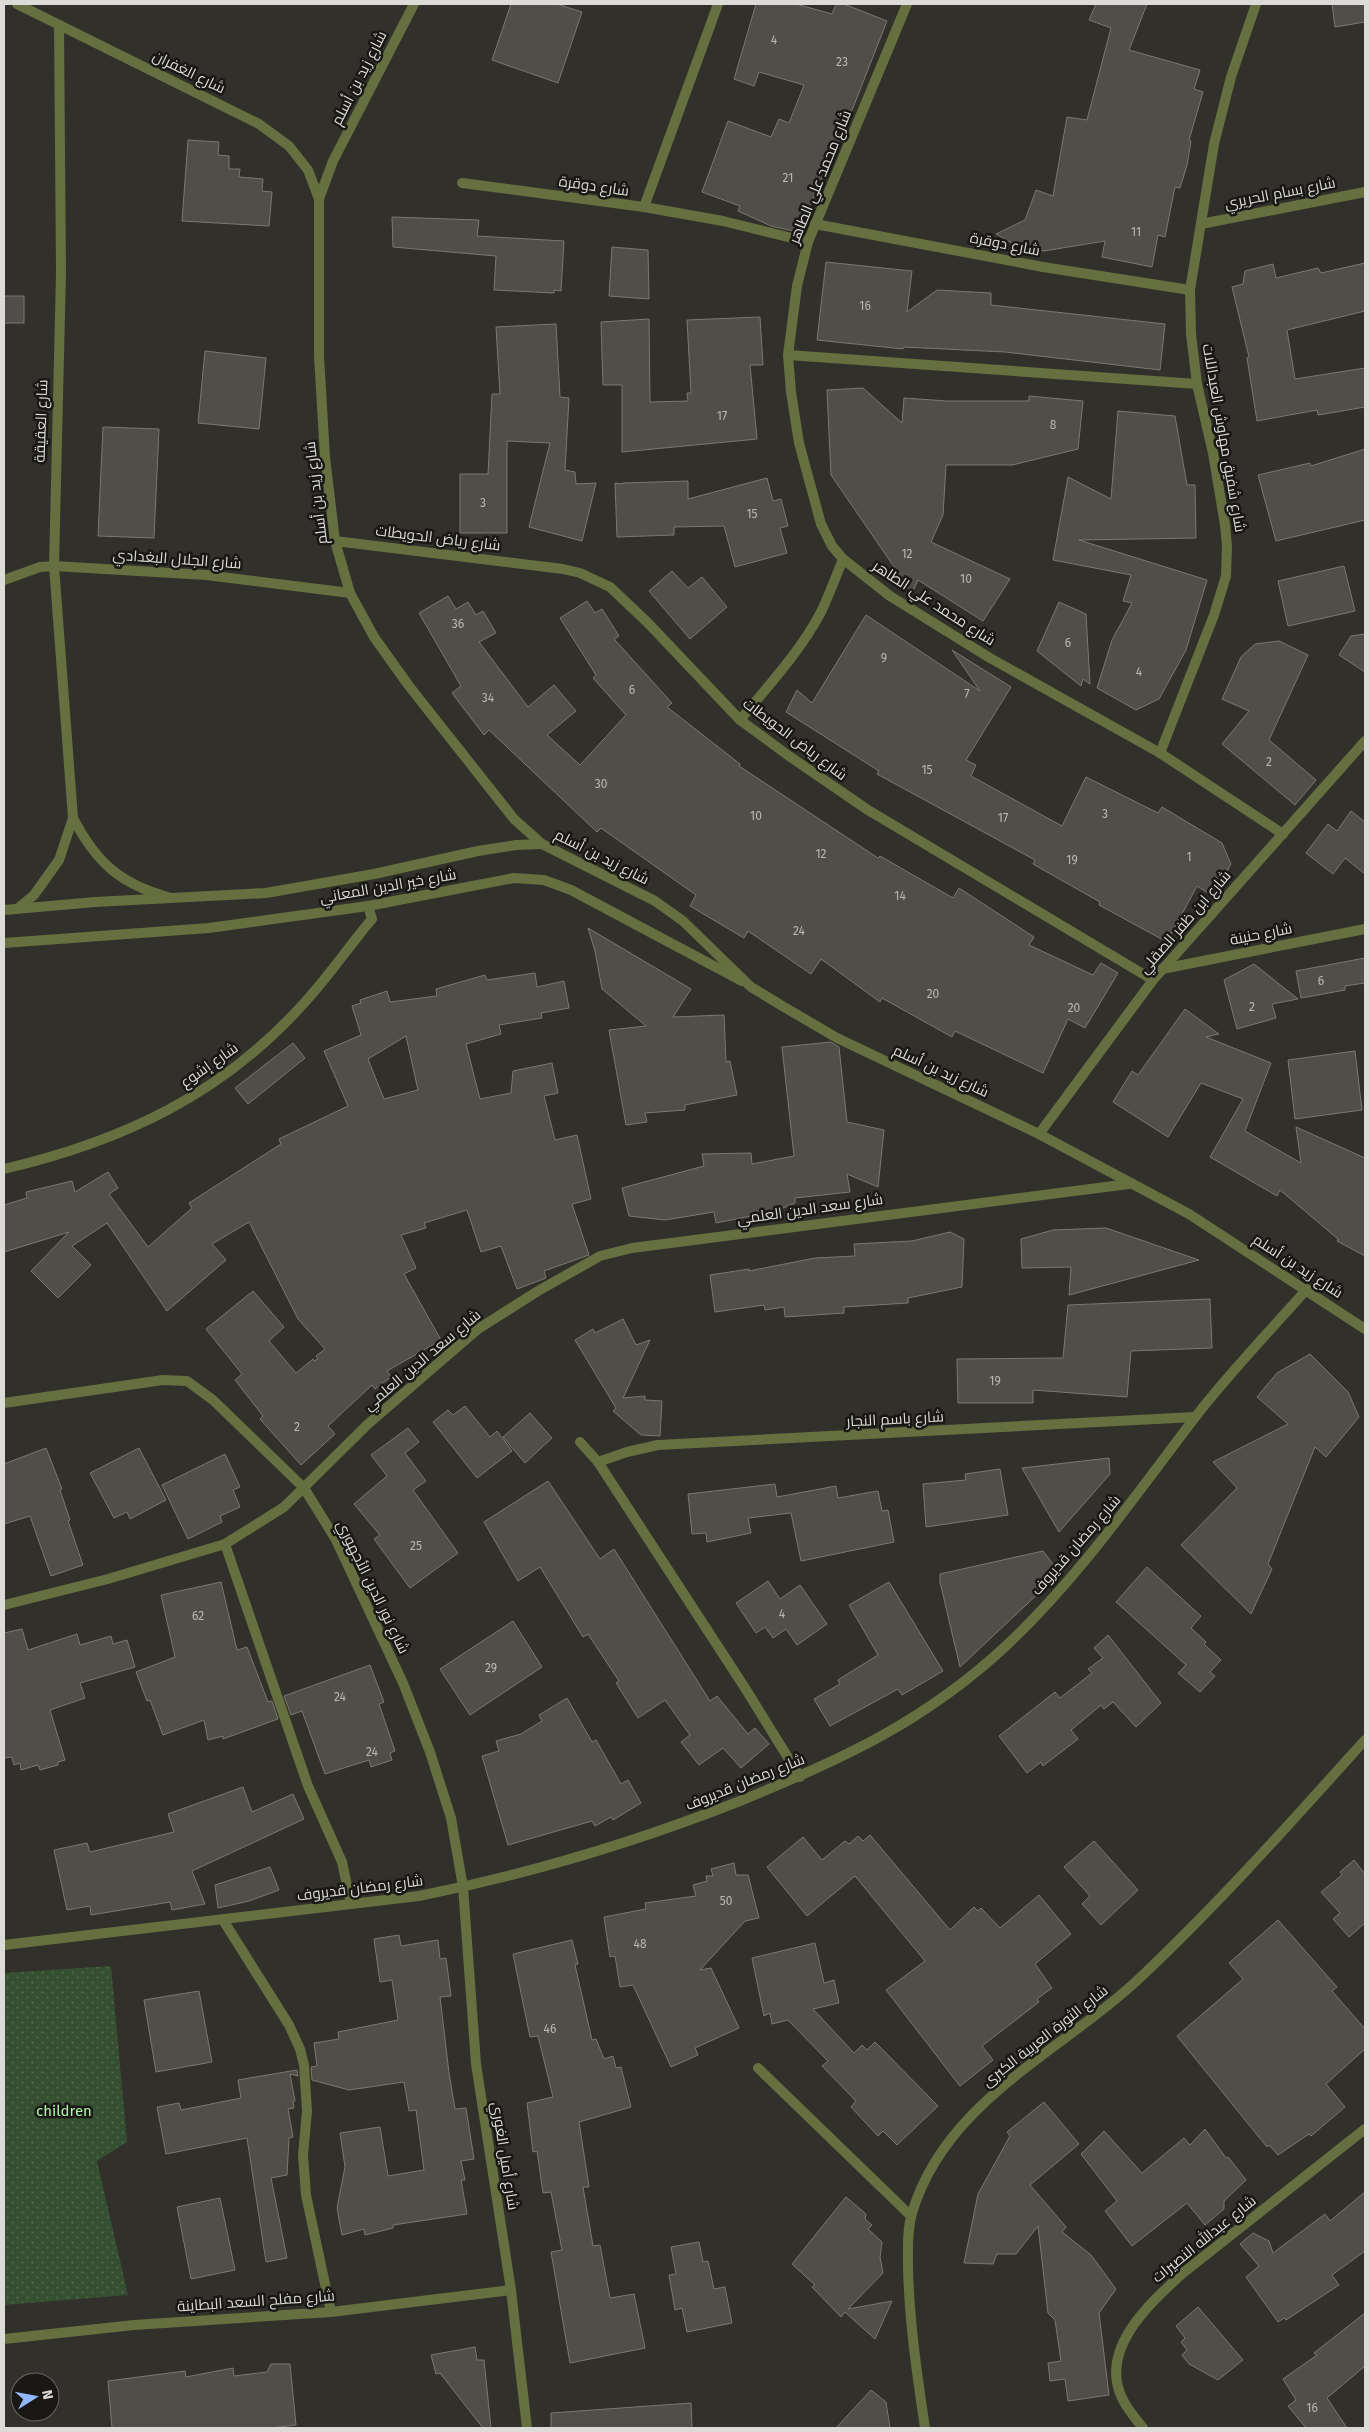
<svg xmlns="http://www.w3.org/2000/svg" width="1369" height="2432" viewBox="0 0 1369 2432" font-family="'Fira Sans',Cairo,sans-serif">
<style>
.green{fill:url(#green-dots)}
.building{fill:#504e48;stroke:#7b7872;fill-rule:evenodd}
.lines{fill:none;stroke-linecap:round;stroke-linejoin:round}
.minor{stroke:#656f3f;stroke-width:10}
.tertiary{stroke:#656f3f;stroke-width:10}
.labels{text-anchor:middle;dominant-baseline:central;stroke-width:5;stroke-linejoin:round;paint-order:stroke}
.number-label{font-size:12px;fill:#b9b8b3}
.street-label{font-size:15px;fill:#dcdbd7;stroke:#191815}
.park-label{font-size:15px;fill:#aff4a6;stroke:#191815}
</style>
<defs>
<pattern id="green-dots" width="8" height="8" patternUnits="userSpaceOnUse" patternTransform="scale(1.25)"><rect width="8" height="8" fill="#354f31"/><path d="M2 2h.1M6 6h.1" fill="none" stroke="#52684e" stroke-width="1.8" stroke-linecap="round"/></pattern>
</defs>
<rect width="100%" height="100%" fill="#32302a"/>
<!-- green -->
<path class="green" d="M111,1966L127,2142L97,2161L128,2295L4,2305V1973Z"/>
<!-- building -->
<g class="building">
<path d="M511,4H557L582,12L558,83L492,60Z"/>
<path d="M756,4H796L832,14L836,4H844L887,21L847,123L798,232L771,226L738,211L740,206L702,192L728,121L771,137L779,119L789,123L804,85L759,72L754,86L734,79Z"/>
<path d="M1096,4H1147L1129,50L1200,70L1194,89L1203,92L1189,140L1191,141L1187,165L1180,188L1175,187L1165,237L1158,235L1152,267L1102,257L1105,241L1044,251L1015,245L996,234L1025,220L1036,190L1053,196L1067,117L1087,120L1111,28L1089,20Z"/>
<path d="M1332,4H1365V22L1335,27Z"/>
<path d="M188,140L219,142L218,155L229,156V169H240L239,177L263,179L262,191L272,192L269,226L182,221Z"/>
<path d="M392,217L479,220L477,236L564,241L561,291L554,290V293L494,290L496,256L393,247Z"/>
<path d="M612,247L648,250L649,299L609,296Z"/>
<path d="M826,262L912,271L907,312L937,290L991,293V305L1165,324L1160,370L1005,352L904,347L903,349L817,340Z"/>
<path d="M1365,263V311L1287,330L1295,379L1365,368V407L1318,415L1317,410L1257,421L1247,358L1249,357L1232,287L1243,284L1245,271L1273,264L1276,278L1318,268L1321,273Z"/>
<rect x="4" y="296" width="20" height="27"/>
<path d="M760,317L763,365H750L757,439L622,452V385H603L601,322L649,319L650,402L688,401L687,393H691L687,320Z"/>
<path d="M556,324L560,397L569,398L565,470L575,472L576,484L596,483L582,541L529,527L550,443L507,441V533H460V474H488L492,394H500L496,327Z"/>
<path d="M205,351L266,358L259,429L198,423Z"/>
<path d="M863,388L902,423L904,398L947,401H1029V396L1083,401L1078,449L1012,465H946L943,515L931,542L1010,579L983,621L918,580L912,593L831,475L827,390Z"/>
<path d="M1118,411L1175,416L1187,485H1195L1196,538L1079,540L1207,580L1186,650L1159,699L1136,710L1097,688L1112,640L1132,603L1123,601L1131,575L1053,560L1068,477L1111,499Z"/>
<path d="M103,427L159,429L154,538L98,536Z"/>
<path d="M1365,449V520L1276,541L1258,475L1310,463L1311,466Z"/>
<path d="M767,478L773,501L781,499L788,526L780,528L787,553L735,567L724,526L674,527V535L617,537L615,483L623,484V483L688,481V499Z"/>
<path d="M1344,566L1355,611L1288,626L1278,581Z"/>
<path d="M672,571L688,588L702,577L727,607L690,639L649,591Z"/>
<path d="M448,596L456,609L468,602L476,615L483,611L496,633L479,642L528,707L554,685L576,711L547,735L580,765L626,715L593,678L596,675L560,618L587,601L595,613L602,609L619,636L614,639L672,703L667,707L740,764L739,766L878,858L880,856L953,898L959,888L1034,937L1029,945L1093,975L1101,963L1118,973L1085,1028L1068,1019L1043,1073L955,1031L952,1037L882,998L880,1002L821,959L811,974L748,931L744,938L690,906L696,895L601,828L597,832L489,730L484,735L452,693L461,686L419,613Z"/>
<path d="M1059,602L1086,614L1090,684L1083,679L1081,686L1037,651Z"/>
<path d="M866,615L980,691L952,650L1011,687L966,760L976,765L971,776L1062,826L1086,777L1158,813L1162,807L1222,843L1231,864L1213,896L1197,886L1167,942L1099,905L1100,902L1033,864L1035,860L877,774L879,771L786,712L797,690L812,703Z"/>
<path d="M1365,634V672L1339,655L1351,636Z"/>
<path d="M1279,641L1308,655L1269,740L1316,780L1295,805L1222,744L1249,711L1222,699L1241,657L1255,644Z"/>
<path d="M1351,811L1365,822V874L1345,858L1333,874L1306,853L1328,824L1337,831Z"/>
<path d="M588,928L691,989L673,1017L724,1015L726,1062L730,1061L737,1095L685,1105V1110L645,1113L647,1122L626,1125L609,1030L646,1026L602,989L595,951Z"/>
<path d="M1365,958V983L1345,986V990L1301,998L1296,971Z"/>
<path d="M1254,964L1298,999L1272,1004L1276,1018L1237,1029L1224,980Z"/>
<path d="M535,973L537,987L564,981L569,1008L541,1013L542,1018L499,1025L501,1034L466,1044L480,1099L511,1093L513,1071L552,1063L558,1093L544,1096L555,1140L577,1135L591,1199L572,1204L589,1255L544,1271L546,1278L517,1289L501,1246L481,1252L467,1210L424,1223L426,1228L401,1235L416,1268L404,1274L441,1340L387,1371L391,1377L375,1389L372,1385L328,1426L335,1434L301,1465L260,1419L263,1416L235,1380L242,1374L206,1329L253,1291L284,1327L269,1341L296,1373L313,1359L314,1361L318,1359L316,1356L325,1349L298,1319L249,1222L212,1244L226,1260L167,1311L107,1223L72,1246L91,1265L58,1298L31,1271L69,1232L4,1252V1205L27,1198L26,1192L72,1181L75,1192L108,1172L118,1188L109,1194L148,1247L192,1208L189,1203L281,1144L279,1139L348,1106L324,1051L361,1035L352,1006L361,1003L360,1000L387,991L390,1002L437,996L436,989L485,975L487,980ZM406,1036L418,1090L384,1099L368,1059Z"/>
<path d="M1185,1009L1219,1034L1206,1037L1271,1063L1245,1131L1301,1163L1296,1127L1365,1158V1256L1337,1241L1338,1239L1280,1190L1277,1196L1210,1157L1243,1099L1201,1083L1168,1137L1113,1102L1132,1071L1138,1075Z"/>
<path d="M831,1042L839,1047L847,1122L884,1130L878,1187L847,1174L850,1192L795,1198V1203L776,1211L716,1223L714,1212L665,1220L629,1216L622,1188L704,1166L702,1154L751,1153L752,1164L794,1156L782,1047Z"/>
<path d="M293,1043L305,1058L248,1104L235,1088Z"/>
<path d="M1355,1051L1362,1110L1295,1119L1288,1060Z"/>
<path d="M1106,1228L1199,1260L1069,1295L1071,1267L1022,1268L1021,1239L1053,1230Z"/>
<path d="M950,1232L964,1239L962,1287L908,1298V1303L844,1307V1313L785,1317L784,1307L765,1310L764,1305L715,1312L710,1275L749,1269V1271L815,1258L855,1256L854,1244L912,1241Z"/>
<path d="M1210,1299L1212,1348L1131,1351L1127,1397L1033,1390V1403H958L957,1359L1063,1358L1068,1305Z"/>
<path d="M623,1319L636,1345L650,1340L623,1398L645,1396V1400L662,1401L660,1436L641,1435L613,1411L616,1408L575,1340L593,1329L595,1333Z"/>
<path d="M1310,1354L1348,1392L1359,1417L1326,1457L1315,1447L1268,1564L1272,1569L1251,1614L1181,1545L1237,1488L1213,1462L1288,1424L1257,1397L1277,1373Z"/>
<path d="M465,1406L490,1437L497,1431L512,1451L477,1478L433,1422L448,1410L453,1415Z"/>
<path d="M530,1413L552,1438L525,1463L503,1437Z"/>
<path d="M408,1428L419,1442L405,1453L426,1481L413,1490L458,1553L410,1588L374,1539L380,1535L354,1504L387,1476L371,1455Z"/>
<path d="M46,1448L62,1489L60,1490L70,1520L68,1521L83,1565L51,1576L30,1516L4,1524V1464Z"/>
<path d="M139,1448L166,1500L130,1519L127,1512L114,1518L90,1473Z"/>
<path d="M225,1454L240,1487L233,1490L240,1507L220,1516L222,1522L188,1539L162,1485Z"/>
<path d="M1109,1458L1110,1474L1059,1532L1022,1468Z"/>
<path d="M1000,1469L1008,1515L926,1527L923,1484L966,1480L965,1474Z"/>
<path d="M548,1481L600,1559L614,1549L710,1701L717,1696L748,1734L755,1728L769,1744L741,1768L723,1748L699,1765L681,1742L690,1735L665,1700L638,1718L616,1683L619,1681L588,1634L583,1637L540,1567L518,1581L484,1522Z"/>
<path d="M775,1484L777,1497L836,1486L838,1498L878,1491L882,1511L888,1510L894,1542L801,1561L791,1513L748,1518L751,1533L707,1542L706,1533L692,1534L688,1494Z"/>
<path d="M1043,1551L1060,1573L960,1667L940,1582V1574Z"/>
<path d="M1147,1567L1201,1616L1191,1628L1206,1642L1204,1644L1221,1660L1210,1672L1215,1676L1200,1692L1178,1673L1186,1665L1116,1602Z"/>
<path d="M768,1581L780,1599L800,1585L827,1624L797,1645L786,1629L773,1638L765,1627L756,1633L736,1603Z"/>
<path d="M221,1582L237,1650L247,1647L268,1702L272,1701L278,1719L223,1739V1736L208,1740L204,1720L163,1735L150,1700L147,1701L136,1672L175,1657L161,1595Z"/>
<path d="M889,1582L943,1671L902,1695L898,1689L830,1726L814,1699L840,1684L838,1680L878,1655L849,1605Z"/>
<path d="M513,1621L542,1667L470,1715L440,1669Z"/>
<path d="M22,1629L28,1650L77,1634L80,1645L111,1636L113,1644L127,1640L135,1667L80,1683L85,1698L50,1710L65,1760L58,1762V1765L40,1770L38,1765L21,1770L20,1763L14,1765L12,1757L4,1758V1633Z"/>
<path d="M1108,1635L1161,1703L1136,1727L1113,1702L1104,1709L1101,1705L1071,1730L1078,1739L1043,1766L1041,1762L1027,1773L999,1736L1055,1692L1060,1698L1092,1673L1088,1669L1103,1658L1094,1648Z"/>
<path d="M370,1665L384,1702L379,1704L395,1751L390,1753L392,1760L371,1767L369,1760L325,1774L302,1711L291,1715L284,1696Z"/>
<path d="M567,1698L592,1742L596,1740L621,1784L628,1780L641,1803L613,1820L611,1817L595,1826L592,1821L508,1845L482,1756L499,1751L496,1741L521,1734L542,1721L539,1715Z"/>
<path d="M243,1787L252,1812L293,1794L304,1819L192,1871L205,1904L172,1910L170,1902L91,1915L90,1906L67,1910L54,1850L87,1843L90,1852L174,1832L168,1814Z"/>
<path d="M870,1835L950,1930L974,1907L978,1911L981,1908L1000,1928L1039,1895L1071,1934L1035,1964L1052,1988L1037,1999L1039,2002L982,2046L993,2060L960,2086L886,1990L925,1961L855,1876L807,1916L767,1867L803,1837L822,1860L845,1841L849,1844L858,1836L863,1841Z"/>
<path d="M1094,1841L1138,1890L1101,1925L1082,1904L1090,1896L1064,1867Z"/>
<path d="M1354,1860L1365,1874V1923L1349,1937L1333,1919L1340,1913L1321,1892L1342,1875L1340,1872Z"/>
<path d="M734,1863L736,1875H748L759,1918L745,1921L700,1970L711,1968L739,2028L695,2048L698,2055L671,2067L633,1985L620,1987L615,1956L610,1957L604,1917L646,1909L645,1903L696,1896L693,1885L707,1881L706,1876H713L711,1869Z"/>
<path d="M270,1867L279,1890L249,1901L218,1908L215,1885Z"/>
<path d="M1278,1920L1337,1987L1332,1991L1365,2029V2049L1326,2084L1345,2107L1311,2136L1309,2134L1278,2155L1269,2145L1267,2147L1177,2036L1243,1979L1229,1963Z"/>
<path d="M399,1935L401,1946L438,1940L440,1959L446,1958L451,1996L440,1997L449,2073L455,2109L466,2108L474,2159L461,2161L465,2180H461L467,2214L393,2225V2228L365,2235L364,2229L342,2235L337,2208L345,2167L340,2133L380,2127L388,2176L424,2170L416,2110L409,2111L404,2082L349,2090L312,2080L311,2067L317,2066L314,2043L339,2039L338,2032L398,2020L392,1980L380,1982L374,1939Z"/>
<path d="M572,1940L578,1964L575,1965L592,2040L596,2039L604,2059L613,2056L616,2068L621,2067L631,2107L579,2122L589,2187H583L593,2246L600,2245L610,2298L634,2294L645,2348L570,2363L551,2252L562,2250L551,2192L543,2193L537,2151L533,2152L527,2103L553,2097L538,2036L530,2037L513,1954Z"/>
<path d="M815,1943L824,1983L834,1980L839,2003L813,2009L854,2053L862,2045L867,2050L875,2042L938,2106L897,2145L883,2131L878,2136L851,2107L856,2101L822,2066L828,2061L788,2020L772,2024L770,2013L764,2016L752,1958Z"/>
<path d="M199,1991L212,2062L156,2072L144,2000Z"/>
<path d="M297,2070L298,2076L290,2074L295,2101H293L294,2108L288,2109L293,2137L289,2138L287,2175L271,2178L287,2258L266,2262L247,2138L166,2154L157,2107L179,2103L181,2110L241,2098L238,2080Z"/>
<path d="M1044,2102L1079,2144L1030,2185L1066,2227L1062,2232L1091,2255L1116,2289L1099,2313L1109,2395L1068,2401L1065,2379L1050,2381L1048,2363L1061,2361L1055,2320L1048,2313L1038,2226L1016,2254H997L993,2264L964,2263L978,2194L1010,2136L1007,2132Z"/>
<path d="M1205,2129L1226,2158L1228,2157L1246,2180L1224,2201V2209L1205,2225L1187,2203L1132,2246L1105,2211L1117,2201L1081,2154L1104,2131L1142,2173L1184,2138L1190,2145Z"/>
<path d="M1365,2192V2251L1332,2275L1339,2285L1286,2320L1284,2318L1278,2322L1246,2277L1259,2266L1240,2244L1253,2233L1269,2241L1273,2253L1325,2214L1330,2221Z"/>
<path d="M846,2197L866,2214L865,2219L872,2225L868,2229L882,2242L880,2257L883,2273L848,2309L892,2301L875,2339L845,2312L841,2317L812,2287L815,2285L792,2264Z"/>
<path d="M220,2198L235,2270L191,2279L177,2207Z"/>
<path d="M699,2242L703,2262L708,2261L714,2289L725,2287L732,2323L687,2332L682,2308L675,2310L669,2275L676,2274L671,2247Z"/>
<path d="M1198,2307L1243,2360L1218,2380L1189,2364L1182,2355L1187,2350L1181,2342L1185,2338L1176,2326Z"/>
<path d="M1365,2313V2366L1327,2398L1347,2428H1306L1288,2406L1296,2400L1283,2379L1317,2355L1314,2353Z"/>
<path d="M475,2347L477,2360H484L491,2428H483L440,2373L436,2374L431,2355Z"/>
<path d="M271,2364H290L296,2425L271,2428H112L108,2381L185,2371L186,2377L233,2368L234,2376L267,2372Z"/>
<path d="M871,2390L886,2402L890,2428H836Z"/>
<path d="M691,2403L692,2428H551V2413Z"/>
</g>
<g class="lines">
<!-- minor -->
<g class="minor">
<path d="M907,4L808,242L797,286L788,355L791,392L799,443L821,524L832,546L843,559L890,596L990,658L1160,753L1283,834"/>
<path d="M462,183L644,207L723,221L808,242"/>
<path d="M319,199L333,161L414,4"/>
<path d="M644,207L718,4"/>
<path d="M815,224L1043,267L1190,290"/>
<path d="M1201,224L1365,192"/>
<path d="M788,355L1197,384"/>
<path d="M335,541L563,569L580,573L610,587L648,623L740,720L789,756L868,810L1153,980"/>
<path d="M4,580L40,567L54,566L206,575L350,593"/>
<path d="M740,720C768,686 800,652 821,612C829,595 836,577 843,559"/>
<path d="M1160,753L1214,615L1226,576L1227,546L1225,525L1213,453L1197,384L1191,334L1190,290L1214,144L1231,77L1256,4"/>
<path d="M73,818C96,862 120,884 168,897"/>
<path d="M17,909L34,895L59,860L73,818L54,566L61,273L59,25"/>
<path d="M1162,969L1365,929"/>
<path d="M1039,1134L1153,980L1365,741"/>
<path d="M4,1169C123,1141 222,1095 305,1002C329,976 349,946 372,919L368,906"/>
<path d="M4,1403L163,1380L187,1381L213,1400L304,1488L335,1538L403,1683L430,1752L451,1818L463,1887L476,2064L511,2290L527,2428"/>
<path d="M580,1442L598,1462L745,1688L800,1777"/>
<path d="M598,1462L627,1452L658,1445L1195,1417"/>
<path d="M225,1544L308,1786L342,1862L351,1904"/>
<path d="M4,1605L108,1579L225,1544L284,1507L368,1424L478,1329L538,1291L600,1256L632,1248L1129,1184"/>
<path d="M223,1920L289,2025L300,2049L304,2065L307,2111L303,2155L306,2195L331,2312"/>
<path d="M4,1945L419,1896C529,1874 636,1842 740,1801C843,1759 926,1721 1008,1644C1079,1577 1135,1496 1193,1420C1228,1374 1269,1332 1307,1289"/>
<path d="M758,2068L911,2216"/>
<path d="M4,2339L134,2325L331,2312L511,2290"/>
<path d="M1143,2428C1136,2419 1128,2410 1123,2400C1097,2350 1150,2303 1183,2273L1365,2129"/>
</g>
<!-- tertiary -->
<g class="tertiary">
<path d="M17,4L259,124L289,146L308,170L319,199V356L325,457L335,541L350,593L374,637L409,686L514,819L542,844L655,901L683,921L751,987L784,1007L837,1038L1039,1134L1189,1214L1365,1329"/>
<path d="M4,910L95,902L266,893L374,874L478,851L516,845L542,844"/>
<path d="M4,943L209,928L368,906L514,878L544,880L571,890L742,981"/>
<path d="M925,2428C917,2374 909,2320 908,2266C908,2249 907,2230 912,2213C946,2099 1064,2051 1144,1974C1222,1900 1293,1820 1365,1740"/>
</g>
</g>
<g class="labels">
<!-- number labels -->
<g class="number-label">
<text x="774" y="40">4</text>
<text x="842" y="62">23</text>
<text x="788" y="178">21</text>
<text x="1136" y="232">11</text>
<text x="865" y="306">16</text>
<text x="722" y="416">17</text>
<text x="1053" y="425">8</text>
<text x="483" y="503">3</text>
<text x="752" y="514">15</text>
<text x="907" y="554">12</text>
<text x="966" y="579">10</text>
<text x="458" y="624">36</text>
<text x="1068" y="643">6</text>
<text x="884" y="658">9</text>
<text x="1139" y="672">4</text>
<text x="632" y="690">6</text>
<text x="967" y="694">7</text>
<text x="488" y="698">34</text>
<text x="1269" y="762">2</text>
<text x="927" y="770">15</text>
<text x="601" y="784">30</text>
<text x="1105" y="814">3</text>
<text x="756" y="816">10</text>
<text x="1003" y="818">17</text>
<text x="821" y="854">12</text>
<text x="1189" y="857">1</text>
<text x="1072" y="860">19</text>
<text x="900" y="896">14</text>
<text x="799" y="931">24</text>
<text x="1321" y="981">6</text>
<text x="933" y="994">20</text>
<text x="1252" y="1007">2</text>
<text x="1074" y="1008">20</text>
<text x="995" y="1381">19</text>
<text x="297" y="1427">2</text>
<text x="416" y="1546">25</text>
<text x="782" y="1614">4</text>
<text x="198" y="1616">62</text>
<text x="491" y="1668">29</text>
<text x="340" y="1697">24</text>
<text x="372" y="1752">24</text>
<text x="726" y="1901">50</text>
<text x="640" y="1944">48</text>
<text x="550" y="2029">46</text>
<text x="1312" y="2408">16</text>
</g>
<!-- street labels -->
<g class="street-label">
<text transform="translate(189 72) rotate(26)">شارع الغفران</text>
<text transform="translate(359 78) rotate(-63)">شارع زيد بن أسلم</text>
<text transform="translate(820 177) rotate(-68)">شارع محمد علي الطاهر</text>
<text transform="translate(594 186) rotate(8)">شارع دوقرة</text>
<text transform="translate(1280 193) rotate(-11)">شارع بسام الحريري</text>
<text transform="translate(1005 244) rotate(11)">شارع دوقرة</text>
<text transform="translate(41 421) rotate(-88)">شارع العقيقة</text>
<text transform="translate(1224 438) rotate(80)">شارع شفيق مهاوش العبداللات</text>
<text transform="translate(316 493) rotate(-97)">شارع زيد بن أسلم</text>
<text transform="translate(438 538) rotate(7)">شارع رياض الحويطات</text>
<text transform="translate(177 559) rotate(4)">شارع الجلال البغدادي</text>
<text transform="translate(934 603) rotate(33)">شارع محمد علي الطاهر</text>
<text transform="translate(795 739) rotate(37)">شارع رياض الحويطات</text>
<text transform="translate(602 857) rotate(27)">شارع زيد بن أسلم</text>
<text transform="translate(388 886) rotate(-10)">شارع خير الدين المعاني</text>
<text transform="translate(1185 922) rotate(-49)">شارع ابن ظفر الصقلي</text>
<text transform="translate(1261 934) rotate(-11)">شارع حنينة</text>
<text transform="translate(209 1065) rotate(-35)">شارع إشوع</text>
<text transform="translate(941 1071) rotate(25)">شارع زيد بن أسلم</text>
<text transform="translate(810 1209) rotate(-8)">شارع سعد الدين العلمي</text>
<text transform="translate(1298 1266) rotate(33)">شارع زيد بن أسلم</text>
<text transform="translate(422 1360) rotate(-40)">شارع سعد الدين العلمي</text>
<text transform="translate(895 1419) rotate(-3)">شارع باسم النجار</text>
<text transform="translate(1076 1545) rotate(-49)">شارع رمضان قديروف</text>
<text transform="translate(373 1587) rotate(64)">شارع نور الدين الأجهوري</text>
<text transform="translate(745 1782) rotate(-22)">شارع رمضان قديروف</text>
<text transform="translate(360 1888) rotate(-7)">شارع رمضان قديروف</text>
<text transform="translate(1045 2036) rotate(-38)">شارع الثورة العربية الكبرى</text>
<text transform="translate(505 2156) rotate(81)">شارع أميل الغوري</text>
<text transform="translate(1204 2239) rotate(-39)">شارع عبدالله النصيرات</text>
<text transform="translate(256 2301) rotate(-4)">شارع مفلح السعد البطاينة</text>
</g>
<!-- park labels -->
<g class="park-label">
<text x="64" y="2111">children</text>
</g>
</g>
<!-- border -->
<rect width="1369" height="2432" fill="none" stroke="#dcdbd7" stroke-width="10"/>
<!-- north arrow -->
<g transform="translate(35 2397) rotate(79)"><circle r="24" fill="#191815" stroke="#676663"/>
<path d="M0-4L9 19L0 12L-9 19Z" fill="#93b7fd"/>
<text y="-8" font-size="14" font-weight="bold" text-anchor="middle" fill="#dcdbd7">N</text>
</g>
</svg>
